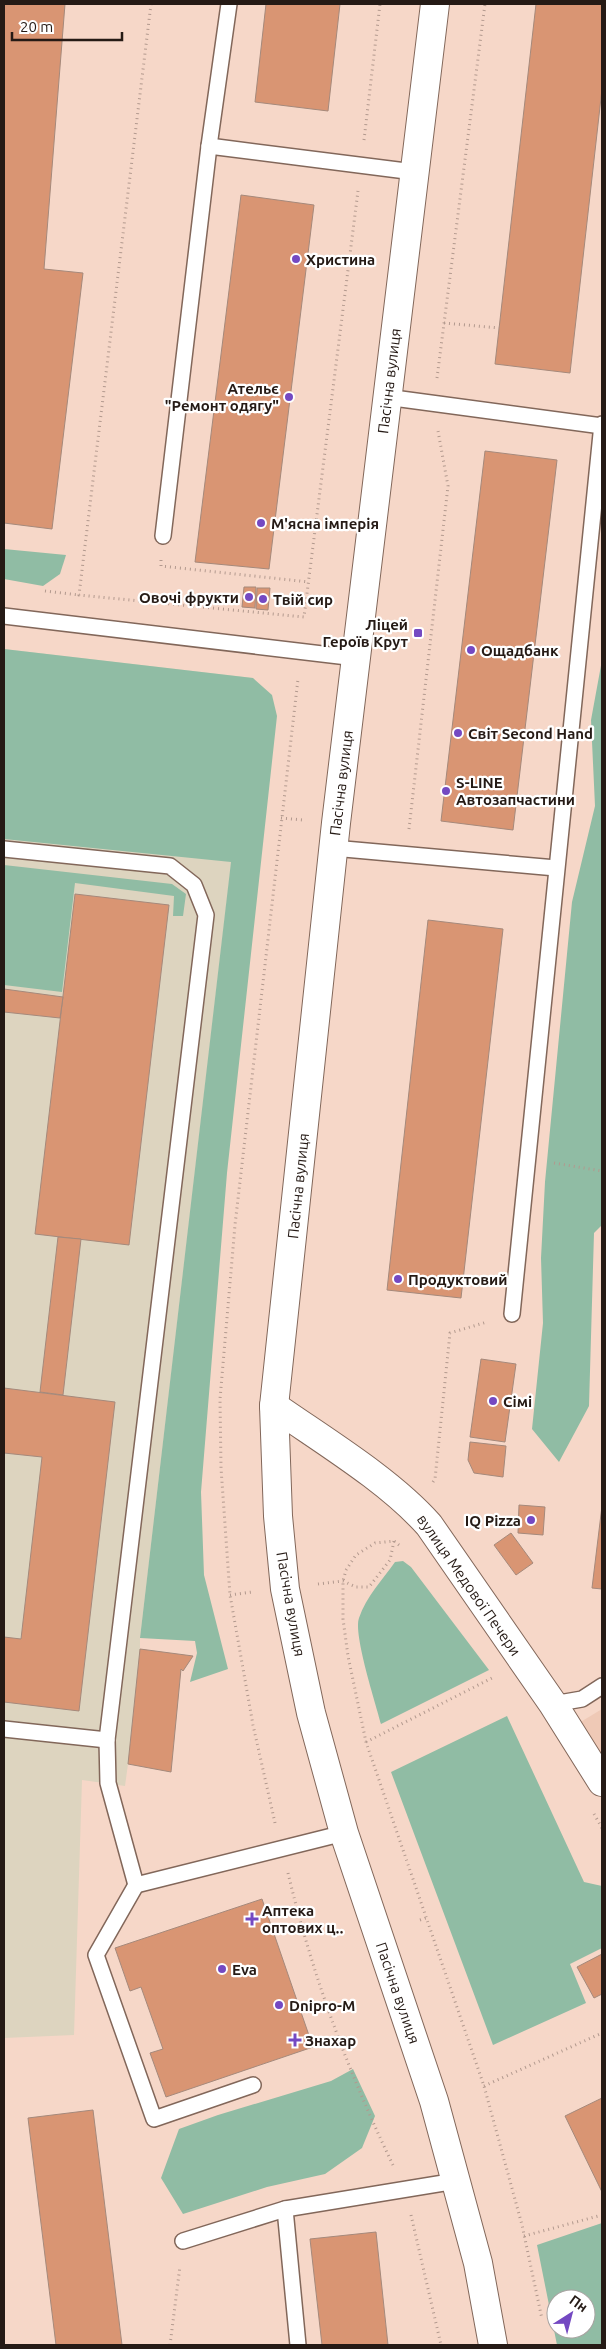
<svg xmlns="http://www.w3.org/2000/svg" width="606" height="2349" viewBox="0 0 606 2349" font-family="Ubuntu,sans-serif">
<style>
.built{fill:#efc9b6}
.education{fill:#ddd4bf}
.green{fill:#90bca4;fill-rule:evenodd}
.building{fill:#d99573;stroke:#a5897b}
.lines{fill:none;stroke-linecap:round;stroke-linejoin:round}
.service-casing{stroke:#82675a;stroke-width:18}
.minor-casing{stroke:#82675a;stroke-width:30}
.secondary-casing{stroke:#82675a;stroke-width:30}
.path{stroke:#b2998e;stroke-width:3;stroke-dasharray:1 4;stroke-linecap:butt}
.service{stroke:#fff;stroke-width:15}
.minor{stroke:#fff;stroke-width:28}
.secondary{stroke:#fff;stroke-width:28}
.poi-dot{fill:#7449c2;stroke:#fff;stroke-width:2}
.labels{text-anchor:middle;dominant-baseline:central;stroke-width:4.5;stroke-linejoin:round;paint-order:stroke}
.poi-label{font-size:15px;font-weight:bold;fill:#251a15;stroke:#fff;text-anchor:start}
.street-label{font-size:15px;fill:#251a15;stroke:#fff}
</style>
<rect width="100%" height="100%" fill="#f6d7c8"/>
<!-- built -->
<path class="built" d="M602,1709V1766L579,1723Z"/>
<!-- education -->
<path class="education" d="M4,649L253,678L140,1638V1649L193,1656L183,1671L181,1670L171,1772L128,1764L125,1786L82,1780L74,2035L4,2038Z"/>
<!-- green -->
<g class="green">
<path d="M4,549L66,555L60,574L43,586L4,579Z"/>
<path d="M4,649L253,678L272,695L277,716L227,1173L201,1492L204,1575L228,1669L190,1682L197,1653L195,1641L140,1638L231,862L4,839Z"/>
<path d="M602,660V1225L594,1233L589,1406L559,1462L532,1429L543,1323L541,1258L545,1182L572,902L595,806L591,720Z"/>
<path d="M4,865L172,884L186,894L183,916H173L174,896L75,883L62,992L4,985Z"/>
<path d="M403,1561L411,1567L489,1670L381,1724C376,1704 353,1634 359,1618C366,1597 383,1579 395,1562Z"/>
<path d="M507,1716L584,1882L602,1886V1948L570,1964L586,2003L493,2045L391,1772Z"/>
<path d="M353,2069L375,2116L362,2148L325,2174L267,2187L183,2214L161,2178L179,2129L218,2115L331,2081Z"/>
<path d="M602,2223V2345H557L537,2245ZM556,2299H586V2329H556Z"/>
</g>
<!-- building -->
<g class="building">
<path d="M4,4H65L44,269L83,273L52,529L4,523Z"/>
<path d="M266,4H340L328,111L255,102Z"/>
<path d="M536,4H602V89L570,373L495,364Z"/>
<path d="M241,195L314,205L269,569L195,562Z"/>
<path d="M485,451L557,460L513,830L441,821Z"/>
<path d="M244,587H256L255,608L242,607Z"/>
<path d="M257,588H270L268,610L256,609Z"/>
<path d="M75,894L169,905L129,1245L35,1234Z"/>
<path d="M428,920L503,929L461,1298L387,1290Z"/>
<path d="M4,989L63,997L60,1018L4,1012Z"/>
<path d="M58,1237L81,1239L63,1395L40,1392Z"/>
<path d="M481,1359L516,1364L505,1442L470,1437Z"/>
<path d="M4,1388L115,1402L79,1711L4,1702V1637L21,1639L42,1457L4,1453Z"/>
<path d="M470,1442L506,1446L503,1477L474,1473L468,1460Z"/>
<path d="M519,1505L545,1507L543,1535L518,1533Z"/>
<path d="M602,1506V1589L592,1588Z"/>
<path d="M511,1533L533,1563L516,1575L494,1545Z"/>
<path d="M140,1649L193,1656L183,1671L181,1669L171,1772L128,1764Z"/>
<path d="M262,1899L313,2047L166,2097L150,2053L163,2049L141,1987L130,1991L115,1948Z"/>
<path d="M602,1954V1994L594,1998L577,1967Z"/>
<path d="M602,2098V2192L565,2116Z"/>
<path d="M93,2110L122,2345H56L28,2118Z"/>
<path d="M376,2232L388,2345H322L310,2239Z"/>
</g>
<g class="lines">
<defs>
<g id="service">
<path d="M209,146L229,4"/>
<path d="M386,397L602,426"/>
<path d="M163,536L209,146L414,172"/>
<path d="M4,616L356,658"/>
<path d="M333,848L556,868"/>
<path d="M4,849L170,866L194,885L206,915L107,1740L108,1783L136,1885L344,1833"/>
<path d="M512,1314L602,424"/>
<path d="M553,1704L582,1699L602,1686"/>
<path d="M4,1729L107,1740"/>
<path d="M136,1885L96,1955L154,2119L253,2085"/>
<path d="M183,2241L285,2209"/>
<path d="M298,2345L285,2209L456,2181"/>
</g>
<path id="minor" d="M274,1406C324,1441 389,1480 429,1525L553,1704L602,1782"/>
<path id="secondary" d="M435,4L336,823L274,1406L278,1516L285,1589L311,1713L344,1833L434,2101L478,2263L493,2345"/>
</defs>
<!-- service casing -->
<use href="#service" class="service-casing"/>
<!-- minor casing -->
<use href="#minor" class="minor-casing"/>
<!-- secondary casing -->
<use href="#secondary" class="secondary-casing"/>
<!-- path -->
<g class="path">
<path d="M151,4L79,595L304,617L358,191"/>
<path d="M364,140L380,4"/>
<path d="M444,323L499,328"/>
<path d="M437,378L485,4"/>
<path d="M161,560V566L309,582"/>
<path d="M45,591L79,595"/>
<path d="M281,818L303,820"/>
<path d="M409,829L448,486L438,431"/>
<path d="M554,1163L602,1171"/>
<path d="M433,1482L435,1479L450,1333L487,1322"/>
<path d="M399,1545L394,1541L375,1543L356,1555L346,1570L343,1581V1619L348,1656L366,1742L484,2086L522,2225L542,2319"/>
<path d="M318,1584L343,1581L356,1587H369L390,1560L394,1541"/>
<path d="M230,1595L252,1592"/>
<path d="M366,1742L494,1677"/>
<path d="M594,1814L602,1828"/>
<path d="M275,1823L253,1725L230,1595L221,1468L220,1399L235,1225L298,679"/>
<path d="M288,1873C312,1974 348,2072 393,2165"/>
<path d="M420,1920L426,1918"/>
<path d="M325,2004L331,2002"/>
<path d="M484,2086L602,2033"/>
<path d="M411,2215L441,2345"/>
<path d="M524,2236L602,2215"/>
<path d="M170,2345L180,2266"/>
</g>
<!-- service -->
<use href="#service" class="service"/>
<!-- minor -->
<use href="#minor" class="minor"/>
<!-- secondary -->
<use href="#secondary" class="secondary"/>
</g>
<!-- markers -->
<g class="poi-dot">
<circle cx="296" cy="259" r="5"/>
<circle cx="289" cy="397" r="5"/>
<circle cx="261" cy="523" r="5"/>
<circle cx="249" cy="597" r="5"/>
<circle cx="263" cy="599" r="5"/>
<rect x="413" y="628" width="10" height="10" rx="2.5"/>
<circle cx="471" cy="650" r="5"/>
<circle cx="458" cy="733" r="5"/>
<circle cx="446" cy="791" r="5"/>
<circle cx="398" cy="1279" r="5"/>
<circle cx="493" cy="1401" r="5"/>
<circle cx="531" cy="1520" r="5"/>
<path d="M249.5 1911.5h5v5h5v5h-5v5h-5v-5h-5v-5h5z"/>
<circle cx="222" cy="1969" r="5"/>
<circle cx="279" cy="2005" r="5"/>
<path d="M292.5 2032.5h5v5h5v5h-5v5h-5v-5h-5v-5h5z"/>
</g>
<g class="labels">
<!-- poi labels -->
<g class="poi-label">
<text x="306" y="259">Христина</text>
<text x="279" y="388" text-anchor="end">Ательє<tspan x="279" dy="17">"Ремонт одягу"</tspan></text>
<text x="271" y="523">М'ясна імперія</text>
<text x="239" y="597" text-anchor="end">Овочі фрукти</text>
<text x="273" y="599">Твій сир</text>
<text x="408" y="624" text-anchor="end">Ліцей<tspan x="408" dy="17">Героїв Крут</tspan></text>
<text x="481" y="650">Ощадбанк</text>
<text x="468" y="733">Світ Second Hand</text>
<text x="456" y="782">S-LINE<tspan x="456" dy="17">Автозапчастини</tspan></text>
<text x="408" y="1279">Продуктовий</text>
<text x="503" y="1401">Сімі</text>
<text x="521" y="1520" text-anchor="end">IQ Pizza</text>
<text x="262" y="1910">Аптека<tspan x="262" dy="17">оптових ц‥</tspan></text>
<text x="232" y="1969">Eva</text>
<text x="289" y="2005">Dnipro-M</text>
<text x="305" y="2040">Знахар</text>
</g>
<!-- street labels -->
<g class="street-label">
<text transform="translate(389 381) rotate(-83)">Пасічна вулиця</text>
<text transform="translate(341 783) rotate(-83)">Пасічна вулиця</text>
<text transform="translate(298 1186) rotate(-84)">Пасічна вулиця</text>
<text transform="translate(469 1585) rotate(55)">вулиця Медової Печери</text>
<text transform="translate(291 1604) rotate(80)">Пасічна вулиця</text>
<text transform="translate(398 1993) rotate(71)">Пасічна вулиця</text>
</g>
</g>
<!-- border -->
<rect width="606" height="2349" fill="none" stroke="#251a15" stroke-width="10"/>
<!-- north arrow -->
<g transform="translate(571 2314) rotate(36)"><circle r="24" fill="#ffffff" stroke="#a8a3a1"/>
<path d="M0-4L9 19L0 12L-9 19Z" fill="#7449c2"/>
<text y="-8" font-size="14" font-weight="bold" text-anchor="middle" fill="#251a15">Пн</text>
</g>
<!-- scale -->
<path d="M12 32v8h110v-8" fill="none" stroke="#251a15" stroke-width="2.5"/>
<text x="20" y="32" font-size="15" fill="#251a15" stroke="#ffffff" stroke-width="4" paint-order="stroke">20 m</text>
</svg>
